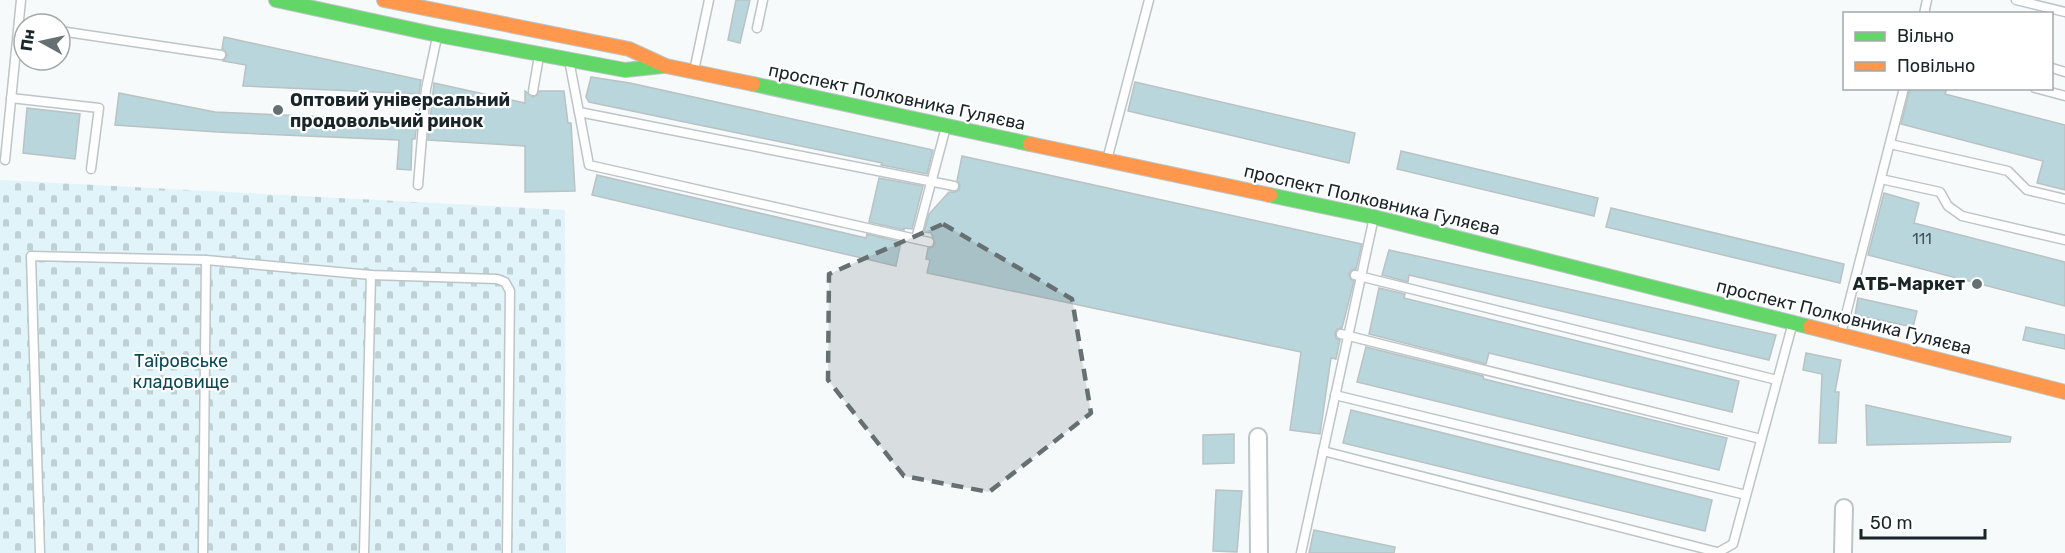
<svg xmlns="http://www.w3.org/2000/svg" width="2065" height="553" viewBox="0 0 2065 553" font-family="Rubik,sans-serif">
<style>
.cemetery{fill:url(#cemetery-stones)}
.building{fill:#b8d6dc;stroke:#bac2c3;stroke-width:1.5}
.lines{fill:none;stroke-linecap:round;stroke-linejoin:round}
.lane-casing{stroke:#bdc5c7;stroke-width:11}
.street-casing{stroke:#bdc5c7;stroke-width:20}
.fast-casing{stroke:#bdc5c7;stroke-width:16}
.slow-casing{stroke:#bdc5c7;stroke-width:16}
.lane{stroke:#fefefe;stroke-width:8}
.street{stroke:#fefefe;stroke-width:16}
.fast{stroke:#63d668;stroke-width:14}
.slow{stroke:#ff974d;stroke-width:14}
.marked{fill:#667072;fill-opacity:0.2;stroke:#667072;stroke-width:4.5;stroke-dasharray:12 8;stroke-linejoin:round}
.poi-dot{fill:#667072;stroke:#fff;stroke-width:2}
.labels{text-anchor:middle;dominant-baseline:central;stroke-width:4.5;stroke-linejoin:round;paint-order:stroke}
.number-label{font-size:15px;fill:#415155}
.street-label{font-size:18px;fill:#192528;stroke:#fff}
.poi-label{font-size:18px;font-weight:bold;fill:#192528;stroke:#fff;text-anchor:start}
.park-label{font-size:18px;fill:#084955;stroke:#fff}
</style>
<defs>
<pattern id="cemetery-stones" width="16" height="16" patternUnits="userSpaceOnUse" patternTransform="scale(1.5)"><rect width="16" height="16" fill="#e1f4f9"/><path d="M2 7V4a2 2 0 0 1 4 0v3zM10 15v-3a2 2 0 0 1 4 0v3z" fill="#c0d1d5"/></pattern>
</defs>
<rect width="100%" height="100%" fill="#f6fafb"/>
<!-- cemetery -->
<path class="cemetery" d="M0,180L565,210L566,553H0Z"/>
<!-- building -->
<g class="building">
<path d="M736,0H750L740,43L728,40Z"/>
<path d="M224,37L421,80L419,94L243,86L246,65L223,61L227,55L225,50L222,49Z"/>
<path d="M591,77L630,83L933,150L927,174L881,165L882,163L589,102L586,97Z"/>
<path d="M1135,82L1355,133L1349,163L1128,111Z"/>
<path d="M434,83L525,103V91L533,97L537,95L539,91H564L568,123H571L575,191L525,192V146L428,140Z"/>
<path d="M1910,88H1947L1945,94L2065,125V190L2037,183L2043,161L1901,124Z"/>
<path d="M119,93L215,112L417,121L415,139H412L411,170L397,169L399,140L217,132L115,125Z"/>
<path d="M27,108L80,114L75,159L23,153Z"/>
<path d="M1401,151L1598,198L1594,216L1397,169Z"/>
<path d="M962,156L1362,244L1356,269L1351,270L1349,274L1350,279L1354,281L1342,328L1337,329L1335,333L1336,338L1340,340L1336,359L1331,358L1320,434L1290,430L1301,352L927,273L930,260L926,259L928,248L933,247L935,243L931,233L924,232L929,214L949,192H955L959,190L960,185L957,181Z"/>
<path d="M597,175L866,238L867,234L901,242L896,266L592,195Z"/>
<path d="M879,178L923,186L912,229L904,228V230L869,222Z"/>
<path d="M1884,193L1919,203L1914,223L2065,262V306L1868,255Z"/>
<path d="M1611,208L1844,264L1840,283L1606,227Z"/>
<path d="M1389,250L1532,281L1776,335L1769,360L1409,275L1408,282L1382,275Z"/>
<path d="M1379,288L1405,294L1404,298L1739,381L1732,412L1489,353L1486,364L1369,334Z"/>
<path d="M1858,298L1917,311L1913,327L1855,315Z"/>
<path d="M2026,327L2065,335V349L2023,340Z"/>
<path d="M1366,347L1483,376L1484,379L1727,438L1719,470L1357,382Z"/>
<path d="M1806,353L1841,360L1835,392H1839L1836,443H1819L1822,374L1803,370Z"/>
<path d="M1866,405L2011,437L2010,442L1867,445Z"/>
<path d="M1351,410L1712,500L1705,531L1343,443Z"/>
<path d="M1234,434V463L1203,464V435Z"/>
<path d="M1216,490L1242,491L1237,552L1213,551Z"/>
<path d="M1314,530L1395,547L1394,553H1309Z"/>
</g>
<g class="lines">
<defs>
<g id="lane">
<path d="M2016,0L2065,12"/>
<path d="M1924,14L1927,0"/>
<path d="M757,28L763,0"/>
<path d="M60,31L221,55"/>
<path d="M569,60L579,112L954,186"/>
<path d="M2052,68L2065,72"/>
<path d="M694,71L709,0"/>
<path d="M2035,88L2065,96"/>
<path d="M533,91L539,56"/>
<path d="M11,98L99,108L91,169"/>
<path d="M579,112L589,165L929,242"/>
<path d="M1890,144L2008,171L2027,190L2065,199"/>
<path d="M5,160L21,0"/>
<path d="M1107,160L1149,0"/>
<path d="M1881,179L1940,192L1948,206L1962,216L2065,240"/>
<path d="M418,185L426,89L437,37"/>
<path d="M916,239L946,127"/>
<path d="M1355,275L1777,380"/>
<path d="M1341,334L1761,439"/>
<path d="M1841,334L1904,88"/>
<path d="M1335,395L1746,495"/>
<path d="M1323,451L1717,552"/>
<path d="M40,553L31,256L206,260L371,275L497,279L505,282L510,291L507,553"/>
<path d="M203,553L206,260"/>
<path d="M364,553L371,275"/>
<path d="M1301,553L1374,217"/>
<path d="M1717,553L1733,544L1792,326"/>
</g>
<g id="street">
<path d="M1258,437L1259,553"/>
<path d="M1843,553L1844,508"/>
</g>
<g id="fast">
<path d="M276,0L438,35L625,70L663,66"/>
<path d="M753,84L1030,144"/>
<path d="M1270,195L1374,217L1810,327"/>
</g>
<g id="slow">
<path d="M384,0L629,49L666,66L753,84"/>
<path d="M1030,144L1270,195"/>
<path d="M1810,327L2065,392"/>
</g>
</defs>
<!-- lane casing -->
<use href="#lane" class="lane-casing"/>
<!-- street casing -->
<use href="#street" class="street-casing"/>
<!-- fast casing -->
<use href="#fast" class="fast-casing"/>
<!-- slow casing -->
<use href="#slow" class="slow-casing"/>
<!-- lane -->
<use href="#lane" class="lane"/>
<!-- street -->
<use href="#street" class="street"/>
<!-- fast -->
<use href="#fast" class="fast"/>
<!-- slow -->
<use href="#slow" class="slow"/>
</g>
<!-- marked area -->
<path class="marked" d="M943,224L1072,299L1091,413L989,492L904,476L828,380L829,274Z"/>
<!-- markers -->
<g class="poi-dot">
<circle cx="278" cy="110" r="6"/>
<circle cx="1977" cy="284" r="6"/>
</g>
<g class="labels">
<!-- number labels -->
<g class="number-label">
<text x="1922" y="239">111</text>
</g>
<!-- street labels -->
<g class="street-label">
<text transform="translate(897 97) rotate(12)">проспект Полковника Гуляєва</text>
<text transform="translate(1372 200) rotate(13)">проспект Полковника Гуляєва</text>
<text transform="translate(1844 317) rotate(14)">проспект Полковника Гуляєва</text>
</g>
<!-- poi labels -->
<g class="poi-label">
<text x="290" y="100">Оптовий універсальний<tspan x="290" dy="21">продовольчий ринок</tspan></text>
<text x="1965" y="284" text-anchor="end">АТБ-Маркет</text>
</g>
<!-- park labels -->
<g class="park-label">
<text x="181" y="361">Таїровське<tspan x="181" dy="21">кладовище</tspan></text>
</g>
</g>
<!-- legend -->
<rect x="1843" y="12" width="210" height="78" fill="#ffffff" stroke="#a3a8a9" stroke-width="1.5"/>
<rect x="1855" y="32" width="30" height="9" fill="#63d668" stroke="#a3a8a9" stroke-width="1.5"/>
<text x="1897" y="42" font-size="18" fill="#192528">Вільно</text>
<rect x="1855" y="62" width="30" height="9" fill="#ff974d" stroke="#a3a8a9" stroke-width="1.5"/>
<text x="1897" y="72" font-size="18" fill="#192528">Повільно</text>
<!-- north arrow -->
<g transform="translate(42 42) rotate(278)"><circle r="28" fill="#ffffff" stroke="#a3a8a9" stroke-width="1.5"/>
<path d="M0-4.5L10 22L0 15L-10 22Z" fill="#667072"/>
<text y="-9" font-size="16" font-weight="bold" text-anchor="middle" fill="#192528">Пн</text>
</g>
<!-- scale -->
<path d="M1861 529v9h124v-9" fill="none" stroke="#192528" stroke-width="3"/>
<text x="1870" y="529" font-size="18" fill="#192528" stroke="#ffffff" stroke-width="4.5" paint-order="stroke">50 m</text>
</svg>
